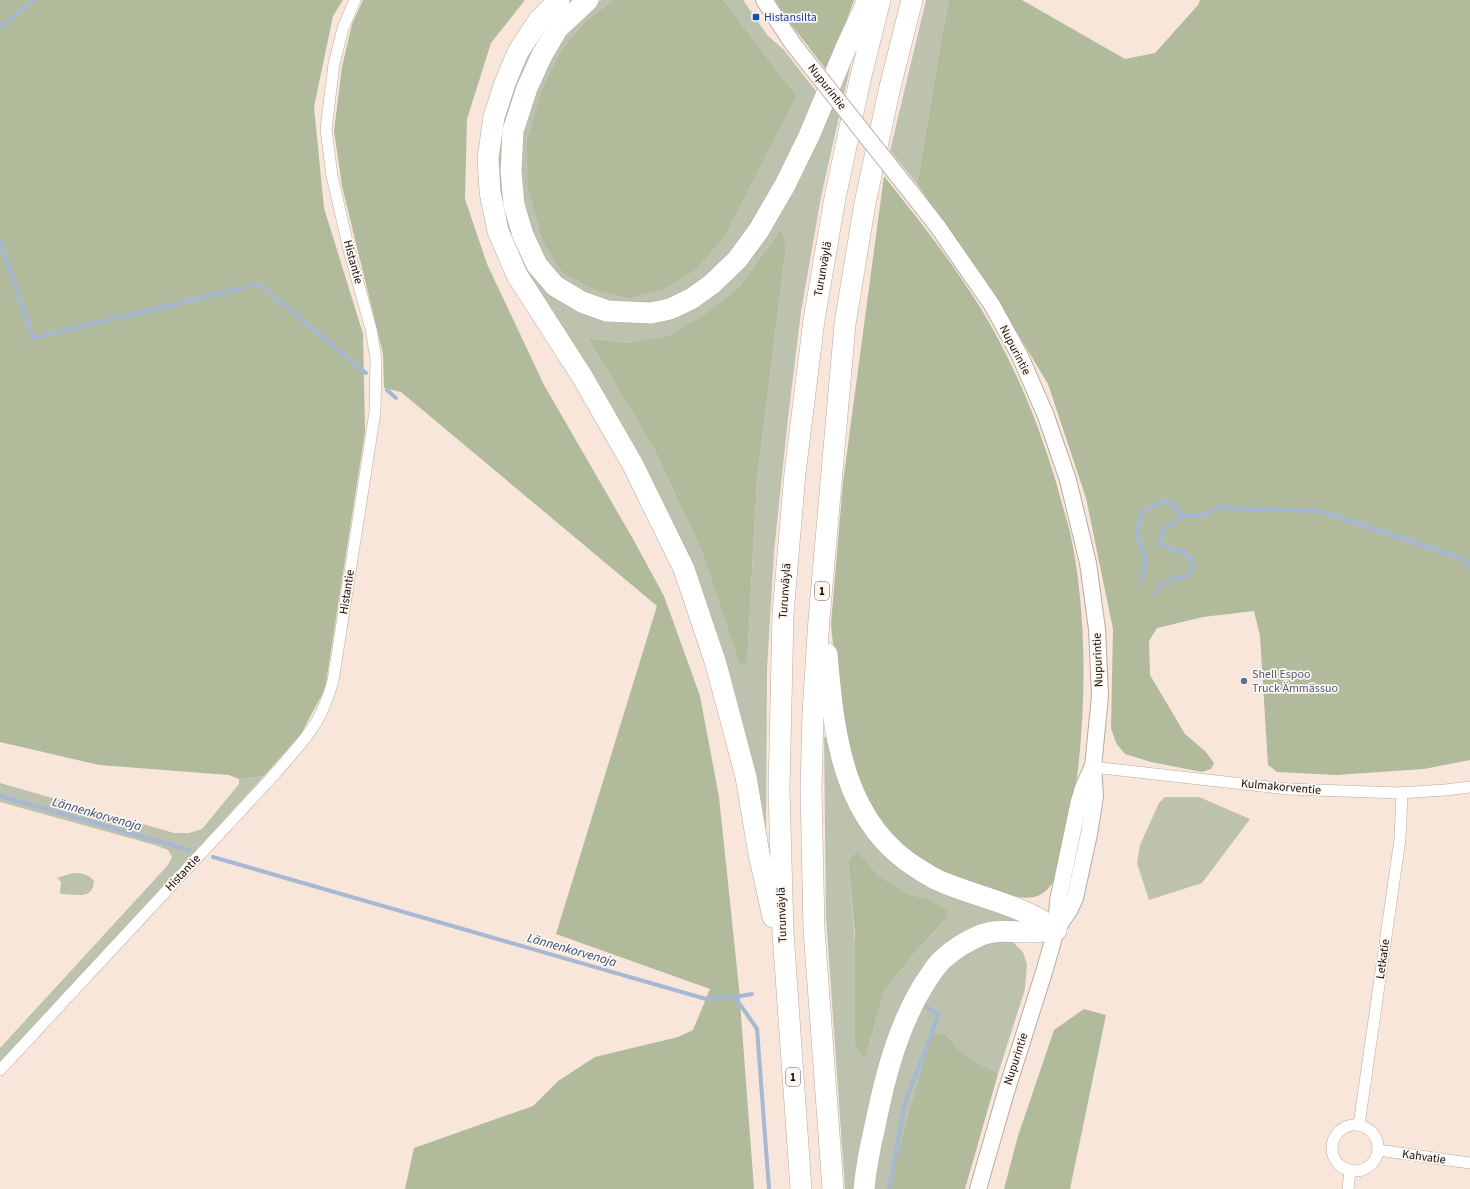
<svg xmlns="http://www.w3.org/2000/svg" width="1470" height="1189" viewBox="0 0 1470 1189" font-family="'Source Sans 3',sans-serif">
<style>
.green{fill:#bcc2ae;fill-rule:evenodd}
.forest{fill:#b1ba9b}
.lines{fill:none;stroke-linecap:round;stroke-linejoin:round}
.stream{stroke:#a7b8d4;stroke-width:4}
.street-casing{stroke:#baaa9e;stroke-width:12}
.secondary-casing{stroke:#baaa9e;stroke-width:18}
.highway-casing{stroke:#baaa9e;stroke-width:22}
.street{stroke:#fff;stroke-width:11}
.secondary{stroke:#fff;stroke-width:16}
.highway{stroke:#fff;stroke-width:21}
.secondary-bridge-casing{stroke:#baaa9e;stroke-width:18;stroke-linecap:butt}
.secondary-bridge{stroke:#fff;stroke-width:16}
.transit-dot{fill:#1a4fb4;stroke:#fdf6f1;stroke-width:1.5}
.service-dot{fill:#5c6f8a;stroke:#fdf6f1;stroke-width:1.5}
.labels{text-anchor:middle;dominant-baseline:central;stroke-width:3.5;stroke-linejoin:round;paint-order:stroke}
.shield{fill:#fdf6f1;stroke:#59534f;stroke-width:1}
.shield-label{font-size:11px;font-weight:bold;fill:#130d09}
.transit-label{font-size:12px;fill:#164399;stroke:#fdf6f1;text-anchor:start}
.street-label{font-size:12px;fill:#130d09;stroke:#fdf6f1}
.service-label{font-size:12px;fill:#4e5e75;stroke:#fdf6f1;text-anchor:start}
.water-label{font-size:13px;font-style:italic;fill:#324b73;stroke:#fdf6f1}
</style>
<rect width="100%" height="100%" fill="#f8e6da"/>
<!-- green -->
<g class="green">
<path d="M567,0H580L519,85L520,250L613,319L718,287L851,63L821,197L801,312L788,418L774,552L767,669L766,843L698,592L528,284L501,218L495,154L513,74L548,19ZM782,228L786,246L757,481L747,663L703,554L655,451L588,338L626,343L667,338L699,318L738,288Z"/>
<path d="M601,0H613L588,19L796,95L723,0H743L768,36L784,50L819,95L781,179L742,245L705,282L676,299L633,308L579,294L538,256L522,217L519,136L551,52L576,20Z"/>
<path d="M926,0H949L943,29L917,184L890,151Z"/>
<path d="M824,737H826L830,751L1029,918L930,965L858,1189H845L826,917ZM857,851L877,876L908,894L928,899L946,919L917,950L884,991L865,1059L848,860Z"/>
<path d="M264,776L0,1065V1048L168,865L172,857L168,850L155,845L0,802V783L174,833H189L202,829L239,784V779Z"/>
<path d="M1165,797H1199L1250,819L1202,883L1149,900L1137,863L1140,845L1159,803Z"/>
<path d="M73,873C82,873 88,874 94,881C93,902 73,893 60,894L61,882L57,878Z"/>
<path d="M1006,940L1015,944L1023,952L1027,964L1025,989L998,1074L963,1054L946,1035L886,1189H872L901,1052L918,1009L952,962L972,949L991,941Z"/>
</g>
<!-- forest -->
<g class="forest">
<path d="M0,0H343L333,16L314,107L324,208L363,334L365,432L325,689L301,734L264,776L239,779L229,775L99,765L0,742Z"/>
<path d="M363,0H525L491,43L467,119L465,199L487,264L544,385L633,539L664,596L700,696L719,797L739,988L754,1189H405L414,1148L533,1106L558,1081L595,1057L678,1037L693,1030L710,989L556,934L657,606L401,392L384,388L383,354L342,186L334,131L342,67L352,24Z"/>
<path d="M613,0H723L796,95L724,237L695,270L663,289L629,298L595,290L563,273L544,244L528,188L527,140L541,93L561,51L588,19Z"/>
<path d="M775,0H854L828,72L783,14Z"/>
<path d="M949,0H1022L1125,59L1155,53L1198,5L1200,0H1470V760L1424,769L1336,775L1277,772L1268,765L1260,636L1254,611L1203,617L1157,628L1149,641L1150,675L1185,734L1205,751L1214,763L1211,769L1202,772L1151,762L1125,754L1116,743L1111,728L1113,629L1086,498L1048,384L986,281L917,184L943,29Z"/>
<path d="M884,176C911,210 939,245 963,281C1005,342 1035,411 1056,482C1062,505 1070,528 1074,552C1086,623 1086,698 1078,769C1074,804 1065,839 1059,873C1044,898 1036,901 1007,895L926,868L890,838L855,776L839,706L831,624L843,482Z"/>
<path d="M782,228L786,246L757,481L747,663L740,664L703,554L655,451L588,338L626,343L667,337L699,318L738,288Z"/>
<path d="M857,851L878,876L908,894L928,899L947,911L946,919L917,950L884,991L865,1059L855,1043V936L848,860Z"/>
<path d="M1084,1009L1106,1015L1070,1189H1004L1018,1136L1054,1030Z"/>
<path d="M932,1033L946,1035L963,1054L998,1074L965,1189H886L893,1170Z"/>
</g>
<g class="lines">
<!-- stream -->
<g class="stream">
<path d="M0,27L34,0"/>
<path d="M0,241L33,338L259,284L366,373"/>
<path d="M387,390L396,398"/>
<path d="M1141,582C1142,576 1145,568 1145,561C1145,552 1139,543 1138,534C1136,513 1150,505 1167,501L1177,508L1181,516H1202L1217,508L1320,511L1461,558L1470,566"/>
<path d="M1156,594C1166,576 1171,581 1187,576L1193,566L1190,557L1181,551L1172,550L1162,545V534L1165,527L1174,523L1181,516"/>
<path d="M0,796L189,850"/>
<path d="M213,857L706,999L735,997L757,1029L769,1189"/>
<path d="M735,997L752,994"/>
<path d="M889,1189L905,1103L939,1014L923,1005"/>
</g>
<defs>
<g id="street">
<path d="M1093,767L1288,789L1399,793L1445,790L1470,787"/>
<path d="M0,1070L274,775C289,757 307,739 318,719C325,707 329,694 333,681L375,412L376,359L371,329L349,250L332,176L326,129L334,64L343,28L355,0"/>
<circle cx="1355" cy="1148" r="23"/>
<path d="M1359,1125L1400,839L1402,793"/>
<path d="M1378,1150L1470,1163"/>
<path d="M1348,1189L1350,1170"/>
</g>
<g id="secondary">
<path d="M764,0L793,44"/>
<path d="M913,195L938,227L992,305L1020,356L1046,416L1068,480L1088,563L1097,629L1100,696L1093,767L1095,796L1089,834L1075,898L1070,909L1056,930"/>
<path d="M978,1189L1006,1092L1045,969L1056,930L1058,901L1079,801L1083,788L1092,768"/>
</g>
<g id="highway">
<path d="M559,0L539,20L518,52L505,83L494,117L488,158L490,192L498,231L517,275L583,378L633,465L684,569L716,664L746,777L759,854L773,917"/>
<path d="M588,0L558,28L542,55L527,88L513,131L511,171L514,205L523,235L537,265L555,286L582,302L607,311L651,313L670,309L691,299L712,284L737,260L759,230L785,185L809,136L845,50L868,0"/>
<path d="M827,654C834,736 843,824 920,870C927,874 934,879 942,882C980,898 1023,905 1056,930"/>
<path d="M801,1189L783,933L779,789L783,614L795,473L814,320L835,198L860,80L880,0"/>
<path d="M833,1189L814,929L811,789L813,713L819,619L845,324L865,203L890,87L912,0"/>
<path d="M864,1189C866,1168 870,1147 875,1126C885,1076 898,1025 926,981C931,974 936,965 943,959C954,949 967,941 981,935C996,929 1011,932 1026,932C1036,932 1046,931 1056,930"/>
</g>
</defs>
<!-- street casing -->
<use href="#street" class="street-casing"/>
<!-- secondary casing -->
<use href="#secondary" class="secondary-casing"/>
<!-- highway casing -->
<use href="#highway" class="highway-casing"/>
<!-- street -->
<use href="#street" class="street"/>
<!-- secondary -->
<use href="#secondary" class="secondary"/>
<!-- highway -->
<use href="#highway" class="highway"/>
<defs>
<path id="secondary-bridge" d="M793,44L913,195"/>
</defs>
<!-- secondary-bridge casing -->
<use href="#secondary-bridge" class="secondary-bridge-casing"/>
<!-- secondary-bridge -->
<use href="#secondary-bridge" class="secondary-bridge"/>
</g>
<!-- markers -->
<rect class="transit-dot" x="752" y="13" width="8" height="8" rx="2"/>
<circle class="service-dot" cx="1244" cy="681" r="4"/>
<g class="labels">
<!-- shield labels -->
<g class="shield">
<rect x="815" y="582" width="14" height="18" rx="3"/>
<rect x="786" y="1068" width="14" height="18" rx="3"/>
</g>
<g class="shield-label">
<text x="822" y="591">1</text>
<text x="793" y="1077">1</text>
</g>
<!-- transit labels -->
<g class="transit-label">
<text x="764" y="17">Histansilta</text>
</g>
<!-- street labels -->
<g class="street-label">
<text transform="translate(827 87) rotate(52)">Nupurintie</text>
<text transform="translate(353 262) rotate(75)">Histantie</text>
<text transform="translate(823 269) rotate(-80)">Turunväylä</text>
<text transform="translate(1015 350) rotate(63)">Nupurintie</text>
<text transform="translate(785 591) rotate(-86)">Turunväylä</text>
<text transform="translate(347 592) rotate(-81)">Histantie</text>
<text transform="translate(1098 660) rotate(-92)">Nupurintie</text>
<text transform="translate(1281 787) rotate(5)">Kulmakorventie</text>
<text transform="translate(183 873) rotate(-47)">Histantie</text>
<text transform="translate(782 915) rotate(-92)">Turunväylä</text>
<text transform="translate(1383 959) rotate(-82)">Letkatie</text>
<text transform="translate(1016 1059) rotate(-72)">Nupurintie</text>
<text transform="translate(1424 1157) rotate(8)">Kahvatie</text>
</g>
<!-- service labels -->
<g class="service-label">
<text x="1252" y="674">Shell Espoo<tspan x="1252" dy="14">Truck Ämmässuo</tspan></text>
</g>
<!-- water labels -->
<g class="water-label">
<text transform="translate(97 814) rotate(16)">Lännenkorvenoja</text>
<text transform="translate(572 950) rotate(16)">Lännenkorvenoja</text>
</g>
</g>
</svg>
